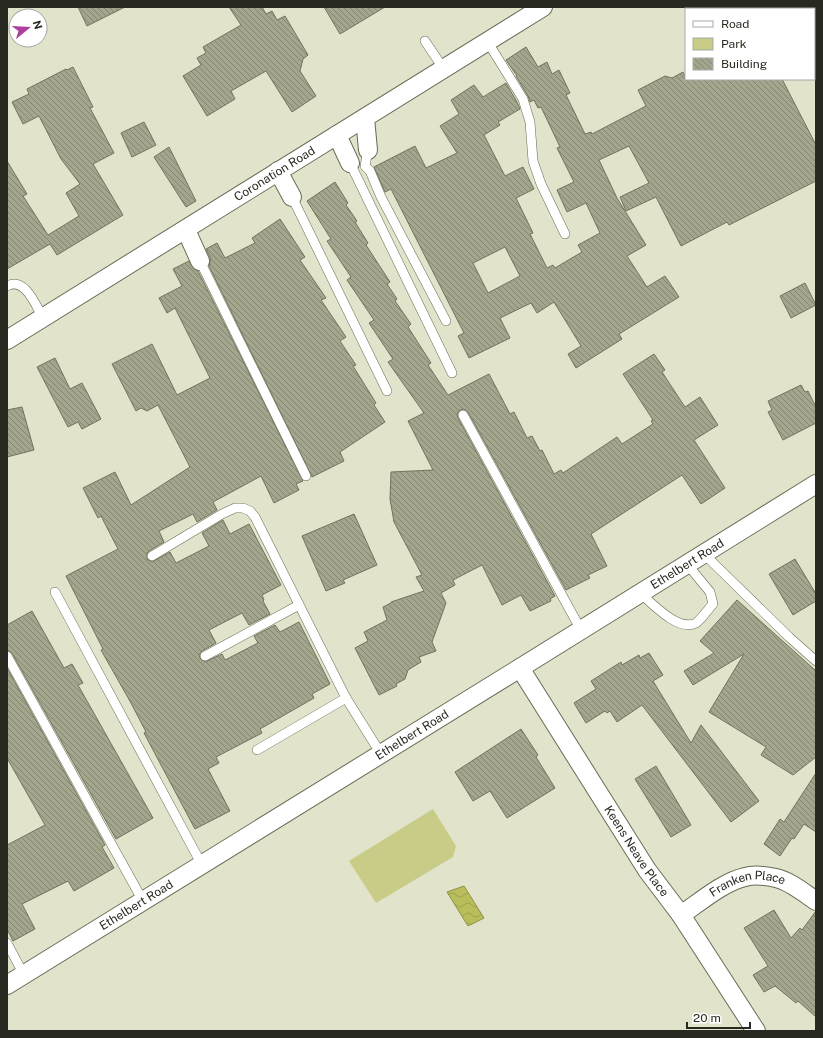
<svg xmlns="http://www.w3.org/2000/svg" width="823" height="1038" viewBox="0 0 823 1038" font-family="'Public Sans',sans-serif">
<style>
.green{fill:#c8cc87}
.water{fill:url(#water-waves);stroke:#8e9149}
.building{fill:url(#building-back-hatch);stroke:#71735d;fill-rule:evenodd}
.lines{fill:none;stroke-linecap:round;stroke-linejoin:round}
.lane-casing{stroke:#6a6b56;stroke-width:10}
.street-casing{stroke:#6a6b56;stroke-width:20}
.lane{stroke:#fff;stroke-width:9}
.street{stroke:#fff;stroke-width:18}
.labels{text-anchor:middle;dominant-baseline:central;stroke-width:4;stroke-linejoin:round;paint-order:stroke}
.street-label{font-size:12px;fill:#282920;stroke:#fff}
</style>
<defs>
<pattern id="water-waves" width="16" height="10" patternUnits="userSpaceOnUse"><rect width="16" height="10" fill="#b9bd5a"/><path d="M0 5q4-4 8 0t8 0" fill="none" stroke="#9fa24e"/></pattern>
<pattern id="building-back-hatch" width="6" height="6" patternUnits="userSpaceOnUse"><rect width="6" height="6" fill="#a3a58d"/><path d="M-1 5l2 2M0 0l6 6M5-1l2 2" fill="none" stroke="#858673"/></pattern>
</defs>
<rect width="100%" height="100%" fill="#e1e3cb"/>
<!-- green -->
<path class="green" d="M433,809L456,846L453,857L376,903L349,861Z"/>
<!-- water -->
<path class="water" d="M464,886L484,918L468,926L447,892Z"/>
<!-- building -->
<g class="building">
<path d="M78,7H125L87,26Z"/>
<path d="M229,7H262L266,14L272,11L277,20L285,16L308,55L303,59L300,71L316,96L292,112L266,71L231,91L235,99L207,116L183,76L201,65L197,58L206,53L203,47L241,25Z"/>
<path d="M324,7H385L340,34Z"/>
<path d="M526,47L538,67L547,62L552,74L559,70L570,93L566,95L585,134L591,132L592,134L646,106L638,90L665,76L672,78L683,72L686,79H782L816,145V181L729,225L727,222L681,246L656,197L626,211L620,197L649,183L629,146L599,160L617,198L646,245L627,256L647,287L665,276L679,297L619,334L622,339L576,368L568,354L581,346L554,302L537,313L531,303L500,318L510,338L469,358L458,336L464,333L391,189L385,192L374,167L415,146L426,168L457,153L440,126L459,114L451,100L474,85L483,97L506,83L517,102L520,109L498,122L500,125L484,135L505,176L523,167L534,189L516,198L533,233L530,234L547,268L553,265L555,268L582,252L578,245L600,233L586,203L567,212L557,190L574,182L557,148L560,147L541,107L538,108L534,100L530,102L528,96L516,76H517L506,60ZM505,247L520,276L488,293L473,263Z"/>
<path d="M73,67L93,107L90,108L114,153L93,164L123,215L57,255L50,244L7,269V161L27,194L23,196L48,235L79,216L66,193L80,184L61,159L39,116L23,124L12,102L29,94L27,89L66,69L67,70Z"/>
<path d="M144,122L156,145L132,157L121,133Z"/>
<path d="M169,147L196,201L186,207L154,157Z"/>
<path d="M335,182L348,203L346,205L357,221L355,222L368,243L366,245L390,282L387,284L397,299L395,301L411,324L408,327L431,363L428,365L448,395L489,374L510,414L514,412L527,438L532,436L540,451L542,450L554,474L561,470L563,473L617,437L622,444L653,424L651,421L653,420L623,374L654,354L665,370L662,372L685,407L700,397L718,425L694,440L725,488L701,504L682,475L591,534L607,566L588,575L590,578L566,590L468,412L464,409L460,410L457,414L458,418L555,596L550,599L551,601L530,611L521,595L502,605L482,565L453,580L455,585L441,593L446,603L432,642L436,651L419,657L421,662L408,670L405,679L396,684L397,686L379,695L355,648L368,641L364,632L387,620L383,607L391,603V602L424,591L416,577L422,575L394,522L390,499L391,472L433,470L408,421L424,413L388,362L393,359L369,323L374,320L347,280L351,277L327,241L331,239L307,201Z"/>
<path d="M280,219L305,257L300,260L326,298L321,300L346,337L340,341L356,365L353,366L376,403L374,405L385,422L340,452L344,461L312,477L209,266L210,262V257L206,249L217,243L225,258L255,243L252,238Z"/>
<path d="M189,261L194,269L198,271L303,481L296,484L299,490L274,503L261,476L213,502L217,510L197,522L193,514L159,531L164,542L149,551L147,553V559L152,562L170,552L176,563L209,546L202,533L223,520L230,534L249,524L281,585L262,595L264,600L263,601L270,614L249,625L242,613L209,630L216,643L202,651L199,655L200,658L205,662L222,654L225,660L258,643L254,636L275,625L280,632L299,622L330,684L312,694L314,698L260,729L262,733L216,757L219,763L208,769L230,811L195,829L144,733L146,732L131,703L101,650L103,649L66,576L118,549L101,516L98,518L83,488L115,472L131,505L190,467L158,405L147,411L141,408L136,411L112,364L152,344L177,395L210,378L175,308L167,313L159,298L182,286L173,269Z"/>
<path d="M805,283L816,305L791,318L780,296Z"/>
<path d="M55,358L70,389L82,383L101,419L82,429L78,422L68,427L37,367Z"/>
<path d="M801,385L805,392L808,391L816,407V423L783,440L768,412L772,410L768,401Z"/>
<path d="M22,407L34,450L7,457V410Z"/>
<path d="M354,514L377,565L343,580L345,583L326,591L302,536Z"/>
<path d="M795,559L816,594V601L793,615L769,574Z"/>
<path d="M737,600L816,671V757L793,775L761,755L766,747L709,712L744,654L693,685L684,671L714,653L700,641Z"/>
<path d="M32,611L64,668L72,664L83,683L78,685L153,818L116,839L12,653L7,650V625Z"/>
<path d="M649,653L663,675L653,681L691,743L701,725L759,801L731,822L642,705L617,722L610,711L607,713L605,711L586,723L574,703L596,689L591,681L621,662L622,665L639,655L640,658Z"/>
<path d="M7,668L105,845L102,847L114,868L74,891L68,881L22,904L35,929L13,941L7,929V845L45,825L7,758Z"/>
<path d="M521,729L538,755L536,757L555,788L507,818L490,791L473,801L455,772Z"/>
<path d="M656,766L691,825L671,837L635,779Z"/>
<path d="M816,773V832L804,824L794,839L792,838L780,856L764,844L780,819L784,822Z"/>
<path d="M774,910L791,938L800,928L802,930L816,911V1017L798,1001L796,1003L775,986L764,992L753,975L768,966L744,928Z"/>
</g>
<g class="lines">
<defs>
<g id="lane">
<path d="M425,41L443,68"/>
<path d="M487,41L523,99L530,122L533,161L541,184L565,234"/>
<path d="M368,150L365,166L370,171L381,197L446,321"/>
<path d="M350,163L452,373"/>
<path d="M292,197L387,391"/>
<path d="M200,261L306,476"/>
<path d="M7,286C25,276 36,306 43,318"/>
<path d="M463,415L581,630"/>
<path d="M704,554L789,637L816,661"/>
<path d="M152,556L222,514L235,508H243L250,511L255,517L346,698L381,754"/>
<path d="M55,592L202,865"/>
<path d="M640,593C653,604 678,632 696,623C701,620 709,608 713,604L710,592L687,564"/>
<path d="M7,656L143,901"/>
<path d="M205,656L299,605"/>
<path d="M257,750L346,698"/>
<path d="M7,943L24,975"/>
</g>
<g id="street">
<path d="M814,42H816"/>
<path d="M365,118L368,150"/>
<path d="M337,135L350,163"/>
<path d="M278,171L292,197"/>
<path d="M186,230L200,261"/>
<path id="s1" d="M7,340L543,7"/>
<path id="s2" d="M520,668L647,870L681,915L756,1031"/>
<path id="s3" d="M681,915C700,902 723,882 745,877C754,874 767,876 776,878C790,881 804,893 816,901"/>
<path id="s4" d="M7,985L520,668L816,484"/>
</g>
</defs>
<!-- lane casing -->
<use href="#lane" class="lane-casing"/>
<!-- street casing -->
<use href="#street" class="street-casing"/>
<!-- lane -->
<use href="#lane" class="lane"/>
<!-- street -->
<use href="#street" class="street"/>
</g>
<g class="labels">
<!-- street labels -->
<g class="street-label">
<text stroke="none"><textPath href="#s1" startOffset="315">Coronation Road</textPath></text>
<text stroke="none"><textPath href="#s4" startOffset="800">Ethelbert Road</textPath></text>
<text stroke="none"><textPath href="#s4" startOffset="476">Ethelbert Road</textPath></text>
<text stroke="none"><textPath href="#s2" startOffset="217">Keens Neave Place</textPath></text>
<text stroke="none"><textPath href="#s3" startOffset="76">Franken Place</textPath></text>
<text stroke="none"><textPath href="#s4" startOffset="152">Ethelbert Road</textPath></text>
</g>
</g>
<!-- border -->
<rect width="823" height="1038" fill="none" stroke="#282920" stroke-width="16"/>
<!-- legend -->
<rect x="685" y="8" width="130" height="72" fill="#ffffff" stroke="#a9a9a6"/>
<rect x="693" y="21" width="20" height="6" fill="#ffffff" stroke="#a9a9a6"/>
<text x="721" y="28" font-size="12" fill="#282920">Road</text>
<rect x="693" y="38" width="20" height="12" fill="#c8cc87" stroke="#a9a9a6"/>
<text x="721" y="48" font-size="12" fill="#282920">Park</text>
<rect x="693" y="58" width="20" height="12" fill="url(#building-back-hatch)" stroke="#a9a9a6"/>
<text x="721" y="68" font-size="12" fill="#282920">Building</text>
<!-- north arrow -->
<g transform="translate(28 28) rotate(72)"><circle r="19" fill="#ffffff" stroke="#a9a9a6"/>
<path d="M0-3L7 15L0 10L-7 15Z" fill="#ad3f9d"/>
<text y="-6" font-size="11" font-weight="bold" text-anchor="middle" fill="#282920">N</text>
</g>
<!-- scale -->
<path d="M687 1022v6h63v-6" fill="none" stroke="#282920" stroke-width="2"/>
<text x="693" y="1022" font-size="12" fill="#282920" stroke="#ffffff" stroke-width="3" paint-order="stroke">20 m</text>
</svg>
